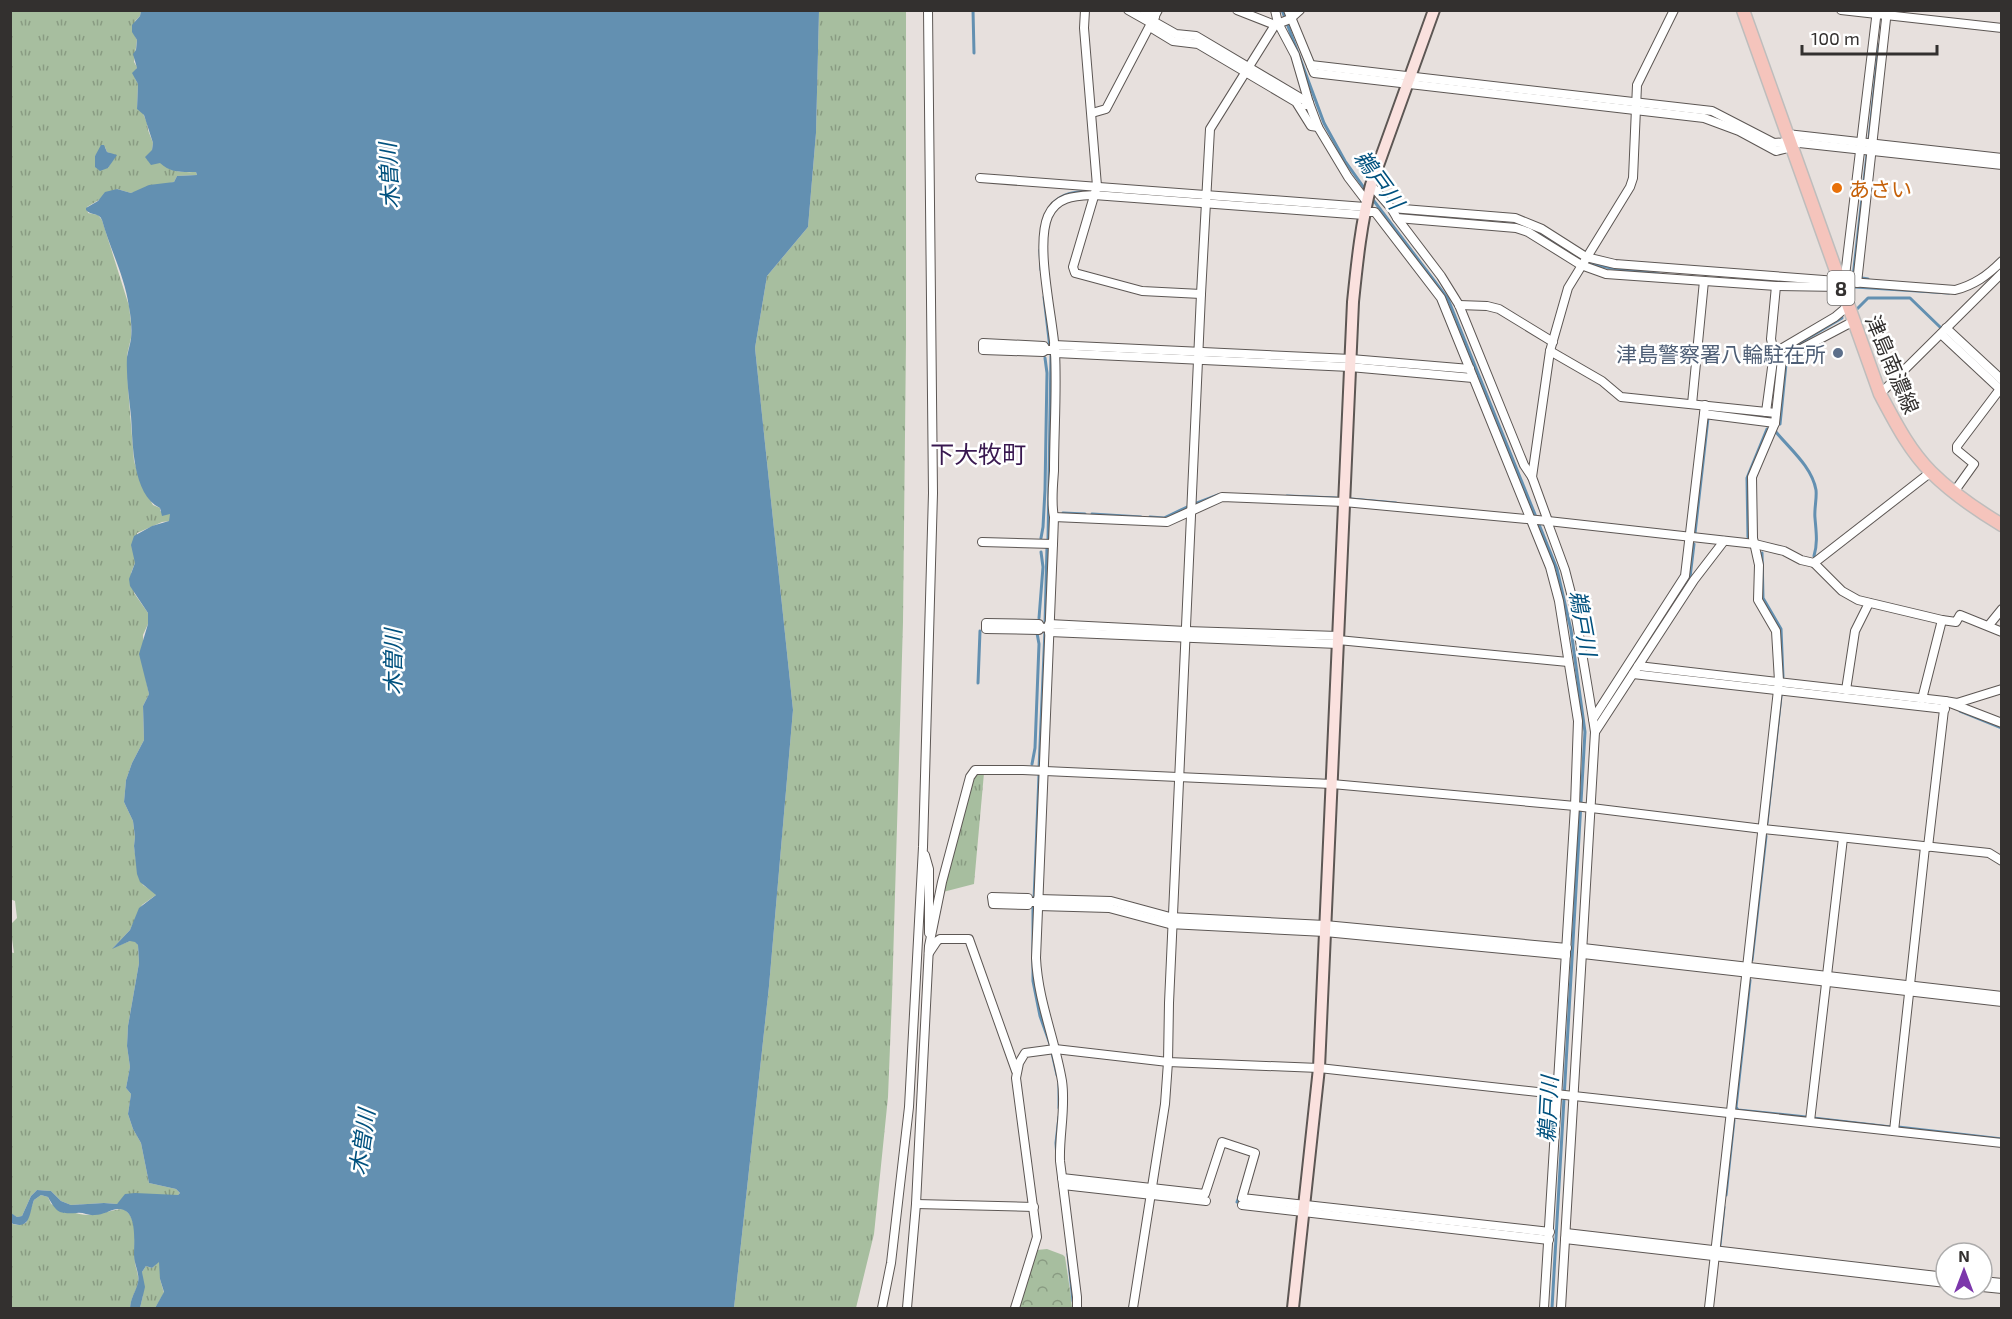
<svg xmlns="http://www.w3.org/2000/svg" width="2012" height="1319" viewBox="0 0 2012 1319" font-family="'Exo 2','Noto Sans JP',sans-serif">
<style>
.grass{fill:url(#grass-tufts);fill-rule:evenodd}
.forest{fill:url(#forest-crowns)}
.water{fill:#6390b1}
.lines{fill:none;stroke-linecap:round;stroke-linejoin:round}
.stream{stroke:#6390b1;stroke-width:3}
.street-casing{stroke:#5d5754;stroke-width:10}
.secondary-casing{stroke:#5d5754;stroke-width:14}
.primary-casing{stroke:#bebdbc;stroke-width:15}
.street{stroke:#fff;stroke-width:8}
.secondary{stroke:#fae1de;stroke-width:10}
.primary{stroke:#f5c4bc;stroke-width:12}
.food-dot{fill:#e8710a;stroke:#fff;stroke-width:2}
.service-dot{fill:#5c6f8a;stroke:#fff;stroke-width:2}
.labels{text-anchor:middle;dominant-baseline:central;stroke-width:5;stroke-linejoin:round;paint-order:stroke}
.shield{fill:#fff;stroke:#706e6d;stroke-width:1.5}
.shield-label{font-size:20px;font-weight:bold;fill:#33302f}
.food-label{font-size:21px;fill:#c56008;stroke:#fff;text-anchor:start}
.service-label{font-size:21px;fill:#4e5e75;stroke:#fff;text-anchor:end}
.street-label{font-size:21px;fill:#33302f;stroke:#fff}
.water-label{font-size:22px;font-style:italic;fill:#00517e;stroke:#fff}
.quarter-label{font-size:24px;fill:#38174f;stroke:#fff}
</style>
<defs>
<pattern id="grass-tufts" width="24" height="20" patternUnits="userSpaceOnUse" patternTransform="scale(1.5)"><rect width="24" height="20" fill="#a7be9f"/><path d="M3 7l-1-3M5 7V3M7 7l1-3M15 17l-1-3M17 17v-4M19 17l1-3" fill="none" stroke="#899b82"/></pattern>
<pattern id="forest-crowns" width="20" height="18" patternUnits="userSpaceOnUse" patternTransform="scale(1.5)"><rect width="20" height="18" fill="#a7be9f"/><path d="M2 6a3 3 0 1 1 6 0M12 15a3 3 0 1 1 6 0" fill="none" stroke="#899b82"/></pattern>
</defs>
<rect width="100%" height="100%" fill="#e7e0dd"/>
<!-- grass -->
<g class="grass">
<path d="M10,11H141L140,16L135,21V36L137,40L134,62L137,67L135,78L138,84L137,108L142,111L147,123L148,130L153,143L152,150C164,170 174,173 196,172L197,175L177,176L174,182L131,193L117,189L87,207L88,213L98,215L102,220L129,306L131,323V338L127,355L128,388L134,461L142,486L153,505L160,508V511L170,514V521L162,522L137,533L135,563L131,573L134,593L148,613V624L143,635L145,675L149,694L143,706L144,740L132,763L126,780L124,802L133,821L135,837L134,847L138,874L143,885L155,893L156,895L142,905L130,930L113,948L130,941H135L138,945L139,963L128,1026L127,1046L130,1067L126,1088L131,1094L128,1114L133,1129L141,1143L149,1183L176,1189L180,1193L178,1195H129L117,1204L104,1203L71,1205L61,1201L51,1191L37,1190L31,1196L22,1216L17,1217L10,1213V952L14,953L10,925L17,918L15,901L10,899ZM105,147L107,152L110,153L111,163L108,168L95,167V156Z"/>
<path d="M819,11H906V341L903,622L892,997L888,1097L874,1234L856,1308H734L769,986L793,710L755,348L767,276L808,227L816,133Z"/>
<path d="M984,773L974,884L943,892L971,781L975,775Z"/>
<path d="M41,1195L48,1197L51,1204C64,1209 76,1215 89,1215C101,1215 112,1209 124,1209C140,1220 133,1246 135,1263C136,1269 139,1275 138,1282C137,1291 131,1296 130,1308H11L10,1223L16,1225L26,1223L34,1200Z"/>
<path d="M158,1262H160V1279L164,1293L155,1308H140L143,1295L142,1272L146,1266L152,1268Z"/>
</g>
<!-- forest -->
<path class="forest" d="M1047,1249L1063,1255L1065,1257L1071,1297L1072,1308H1019L1035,1254L1037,1250Z"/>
<!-- water -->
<g class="water">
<path d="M141,11H819L816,133L808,227L767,276L755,348L793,710L769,986L734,1308H155L164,1292L160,1279L159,1262L152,1268L146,1266L142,1272L145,1287L140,1308H130C131,1296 136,1292 138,1282C140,1274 134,1264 134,1255C134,1241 138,1207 117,1209C110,1210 103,1215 95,1215C89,1216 83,1212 77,1213C59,1214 57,1213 48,1197L41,1195L34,1200C29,1213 31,1231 11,1223V1213L17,1217L22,1216L31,1196L37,1190L51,1191L61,1201L71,1205L104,1203L117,1204L125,1194L135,1193L178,1195L180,1193L176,1189L149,1183L141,1143L133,1129L128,1114L131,1094L126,1088L130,1067L127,1046L128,1026L139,963L138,945L135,942L130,941L112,949L130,930L139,908L156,895L140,882L137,874L134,846L135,837L133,821L124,802L126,780L132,763L144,740L143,706L149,694L139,654L148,624V613L130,586L129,579L135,563L131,545L134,536L152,526L169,521L170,514L162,516L160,508C132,494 133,444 131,416C129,397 126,377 127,357C128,351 130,345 131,339C132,329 131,317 129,307C125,277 110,249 102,220C99,212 91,216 86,210V208L98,201L105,192L117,189L131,193L149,185L174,182L177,176L197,175L196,172C181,172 171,173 160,163L151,165L145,157L152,150L153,143L144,115L137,109L138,84L132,73L137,68L133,54L136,50L137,40L132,32V25L140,16Z"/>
<path d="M101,145H104L107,152L117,155L108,168L100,171L95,167V156Z"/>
</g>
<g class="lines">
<!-- stream -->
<g class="stream">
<path d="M973,10L974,53"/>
<path d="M1282,10L1324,123L1345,161L1367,192"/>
<path d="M1704,115L1721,120"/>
<path d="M1869,139L1879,45"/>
<path d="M1162,196L1202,199"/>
<path d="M1371,197L1448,299L1557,569L1571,630L1585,732L1552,1308"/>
<path d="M1209,199L1356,211"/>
<path d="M1052,204C1064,192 1075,192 1091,191"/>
<path d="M1399,214L1517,225"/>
<path d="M1523,227L1529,228L1581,260"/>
<path d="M1040,250L1041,270"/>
<path d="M1587,263L1611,268L1659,274"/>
<path d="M1853,277L1867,155"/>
<path d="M1862,278L1868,279V281"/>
<path d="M1746,280L1785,283"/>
<path d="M1855,287L1949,293"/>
<path d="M1044,297L1050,348"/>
<path d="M1857,309L1868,298H1910L1940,327"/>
<path d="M1950,337L1975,360"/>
<path d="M1249,358L1335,362"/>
<path d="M1776,360L1779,355L1842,318"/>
<path d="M1361,364L1429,370"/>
<path d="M1719,412L1769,417"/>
<path d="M1780,424L1786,364L1817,344"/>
<path d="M1776,432C1790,449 1812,467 1816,490C1817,499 1814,509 1815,518C1816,531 1818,543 1814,556"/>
<path d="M1287,496L1337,498"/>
<path d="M1351,499L1396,503"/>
<path d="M1197,503L1218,495"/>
<path d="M1063,513L1085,514"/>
<path d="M1092,514L1141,517"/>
<path d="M1150,517L1164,518L1187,507"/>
<path d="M1695,533L1708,418"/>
<path d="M1748,537L1747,478L1767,429"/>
<path d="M1041,538L1043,527L1045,490L1047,373L1045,358"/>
<path d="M1048,542L1051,353"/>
<path d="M1762,553L1763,598L1781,629L1783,677"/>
<path d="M1039,618L1043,567L1041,552"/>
<path d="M1045,624L1047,547"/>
<path d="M1637,659L1690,577L1694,544"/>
<path d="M1639,671L1773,686"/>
<path d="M978,683L980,631"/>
<path d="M1785,687L1939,704"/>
<path d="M1960,711L2002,728"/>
<path d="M1597,720L1631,668"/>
<path d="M1032,764L1035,748L1039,644L1037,633"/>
<path d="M1039,769L1045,630"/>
<path d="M1767,823L1781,696"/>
<path d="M1034,900L1039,775"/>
<path d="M1033,904V981L1040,1016L1050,1044"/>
<path d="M1752,960L1766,836"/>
<path d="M1750,980L1736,1107L1738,1110L1806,1117"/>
<path d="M1052,1053L1057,1075"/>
<path d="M1059,1084V1108"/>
<path d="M1813,1118L1891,1127"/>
<path d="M1898,1127L2002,1139"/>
<path d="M1057,1158L1056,1143L1059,1117"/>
<path d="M1240,1194L1237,1202H1244"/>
<path d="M1726,1195L1734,1120"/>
<path d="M1473,1228L1545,1236"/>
<path d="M1720,1245L1724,1207"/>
<path d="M1068,1254L1073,1301"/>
</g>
<defs>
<g id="street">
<path d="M1085,10L1084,28L1097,186L1073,267L1075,273L1142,291L1201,294"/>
<path d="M1128,10L1151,23"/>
<path d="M1143,10L1155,17"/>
<path d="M1237,10L1275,25"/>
<path d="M1275,10L1278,23L1295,55L1309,103"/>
<path d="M1288,10L1314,73L1704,118L1739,131L1776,151L1792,147"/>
<path d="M1841,10L2002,28"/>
<path d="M1153,21L1176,34L1196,36L1309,103"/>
<path d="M1150,27L1173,41L1198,44L1296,102L1311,126L1318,127L1348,177L1367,202"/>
<path d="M1311,65L1712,111L1774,143L1790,142L2002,165"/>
<path d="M1306,105L1309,103L1318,127"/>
<path d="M1092,113L1106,109L1158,10"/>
<path d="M1787,134L2002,158"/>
<path d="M980,178L1365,207"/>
<path d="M1371,185L1391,208L1515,218L1542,229L1586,257L1615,264L1955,290C1974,285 1987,276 2002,261"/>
<path d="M1391,208L1397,218L1516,228L1528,232L1581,265L1606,274L1776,286L1841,287"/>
<path d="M1365,212H1375L1441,298L1550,567L1559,601L1578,721L1575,806L1544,1308"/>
<path d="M1397,218L1441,276L1459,305L1524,465L1532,477"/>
<path d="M1839,282L1845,276L1877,10"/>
<path d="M1857,283L1887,10"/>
<path d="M1776,286L1771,339L1774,353L1835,317L1848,306"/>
<path d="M1459,305L1487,306L1499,309L1553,342"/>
<path d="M1946,328L2002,380"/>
<path d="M1941,334L2001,390"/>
<path d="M1054,345L1351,359L1470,369"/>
<path d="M1046,350L1043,352L983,350V343L1044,346L1046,350H1055"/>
<path d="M1550,351L1602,381L1621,397L1776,413"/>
<path d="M1055,353L1350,367L1473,378"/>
<path d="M1880,394L2002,273"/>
<path d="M1692,404L1704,281"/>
<path d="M1766,412L1774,353"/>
<path d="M1704,414L1775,423"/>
<path d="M1954,492L1974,464L1957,450V446L2000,389"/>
<path d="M1054,517C1051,503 1053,485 1054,471C1054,432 1057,391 1055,352C1053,318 1035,246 1048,216C1057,196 1075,196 1094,195L1364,215"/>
<path d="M1547,521L1565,570L1574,605L1593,719"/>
<path d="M1548,521L1532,477L1550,351L1568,288L1630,187L1633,178L1637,85L1674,10"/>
<path d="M1724,541L1694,580L1638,666L1945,701L2002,723"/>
<path d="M982,542L1053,544L1054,517L1167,522L1222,497L1344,502L1548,521L1755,544L1784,551L1801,560L1814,563L1931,472"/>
<path d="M1053,544L1036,958C1038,1001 1055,1039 1062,1081C1066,1108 1059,1134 1060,1161L1077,1297V1308"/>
<path d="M1814,563L1842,591L1858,600L1942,620L1956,622L1960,615L2002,632"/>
<path d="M1049,624L1186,631L1338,636"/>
<path d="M1989,625L2002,609"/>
<path d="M1040,627L1039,630L986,629V623L1039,624L1040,627L1049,628"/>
<path d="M1049,632L1338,644"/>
<path d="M1338,640L1568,662"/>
<path d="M1633,674L1945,709"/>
<path d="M1846,690L1855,631L1869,603"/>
<path d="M1922,699L1942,620"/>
<path d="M1595,732L1593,719L1685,576L1705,405"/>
<path d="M1928,847L1945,701L1957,703L2002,689"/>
<path d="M925,855L929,869V933"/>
<path d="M1038,899L1111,901L1170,917L1325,925L1567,948"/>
<path d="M1028,902V905L993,904L992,897L1028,898V902H1038"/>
<path d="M1038,906L1109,908L1169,924L1325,932L1566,955"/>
<path d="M1583,948L2002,996"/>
<path d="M929,953L937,941L940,939H969L1016,1071"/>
<path d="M1583,954L2002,1002"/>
<path d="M1810,1121L1843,838"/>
<path d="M1894,1131L1925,847"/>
<path d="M1062,1178L1205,1194L1222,1142L1255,1153L1242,1198L1550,1232"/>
<path d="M1063,1185L1206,1201"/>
<path d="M916,1204L1034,1207"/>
<path d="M1242,1205L1549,1240"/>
<path d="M1566,1233L1946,1277"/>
<path d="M1565,1239L1946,1283"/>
<path d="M1982,1281L2002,1283"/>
<path d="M1982,1287L2002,1289"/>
<path d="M882,1308L891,1263L909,1107L923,847L933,493L928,10"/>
<path d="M907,1308L916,1204L929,946L942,882L970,777L975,770H1023L1332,784L1575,806L1763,829L1989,853L2002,861"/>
<path d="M1015,1308L1037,1237L1016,1078L1019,1063L1025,1053L1055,1049L1168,1062L1319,1068L2002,1143"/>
<path d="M1133,1308L1165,1104L1168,1062L1169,1003L1201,294L1210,129L1275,25L1290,19L1300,10"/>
<path d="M1561,1308L1595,732L1638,666"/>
<path d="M1709,1308L1779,681L1776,631L1758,600L1759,565L1753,538L1752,477L1775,423L1782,359L1854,321"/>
</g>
<path id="secondary" d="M1293,1308L1319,1068L1353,302C1357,263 1361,223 1371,185L1434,10"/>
<path id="primary" d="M1743,10L1880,394C1895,422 1909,450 1931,472C1951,492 1977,510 2002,525"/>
</defs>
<!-- street casing -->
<use href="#street" class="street-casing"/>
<!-- secondary casing -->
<use href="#secondary" class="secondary-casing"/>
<!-- primary casing -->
<use href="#primary" class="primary-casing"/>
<!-- street -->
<use href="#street" class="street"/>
<!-- secondary -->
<use href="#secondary" class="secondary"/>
<!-- primary -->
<use href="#primary" class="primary"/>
</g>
<!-- markers -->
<circle class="food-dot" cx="1837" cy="188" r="6"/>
<circle class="service-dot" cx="1838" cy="353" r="6"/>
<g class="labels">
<!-- shield labels -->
<rect class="shield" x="1827.5" y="271" width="27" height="34" rx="4.5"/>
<g class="shield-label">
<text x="1841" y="288">8</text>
</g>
<!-- food labels -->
<g class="food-label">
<text x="1849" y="188">あさい</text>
</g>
<!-- service labels -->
<g class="service-label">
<text x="1826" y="353">津島警察署八輪駐在所</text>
</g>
<!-- street labels -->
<g class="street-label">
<text transform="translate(1893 364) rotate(67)">津島南濃線</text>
</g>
<!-- water labels -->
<g class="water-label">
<text transform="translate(388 176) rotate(-93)">木曽川</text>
<text transform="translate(1380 179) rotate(54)">鵜戸川</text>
<text transform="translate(1584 623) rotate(80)">鵜戸川</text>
<text transform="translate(392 662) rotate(-90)">木曽川</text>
<text transform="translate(1547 1109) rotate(-87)">鵜戸川</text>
<text transform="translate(361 1142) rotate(-82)">木曽川</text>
</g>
<!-- quarter labels -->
<g class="quarter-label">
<text x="978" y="453">下大牧町</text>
</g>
</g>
<!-- border -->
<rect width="2012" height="1319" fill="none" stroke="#33302f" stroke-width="24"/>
<!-- north arrow -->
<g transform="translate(1964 1271)"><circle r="28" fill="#ffffff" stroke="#adacac" stroke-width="1.5"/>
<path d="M0-4.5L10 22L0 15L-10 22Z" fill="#7c37ab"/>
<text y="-9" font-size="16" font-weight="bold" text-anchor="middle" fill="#33302f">N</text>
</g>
<!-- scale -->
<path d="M1802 45v9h135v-9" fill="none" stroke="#33302f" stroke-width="3"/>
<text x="1811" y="45" font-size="18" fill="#33302f" stroke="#ffffff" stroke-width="4.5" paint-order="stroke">100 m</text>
</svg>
